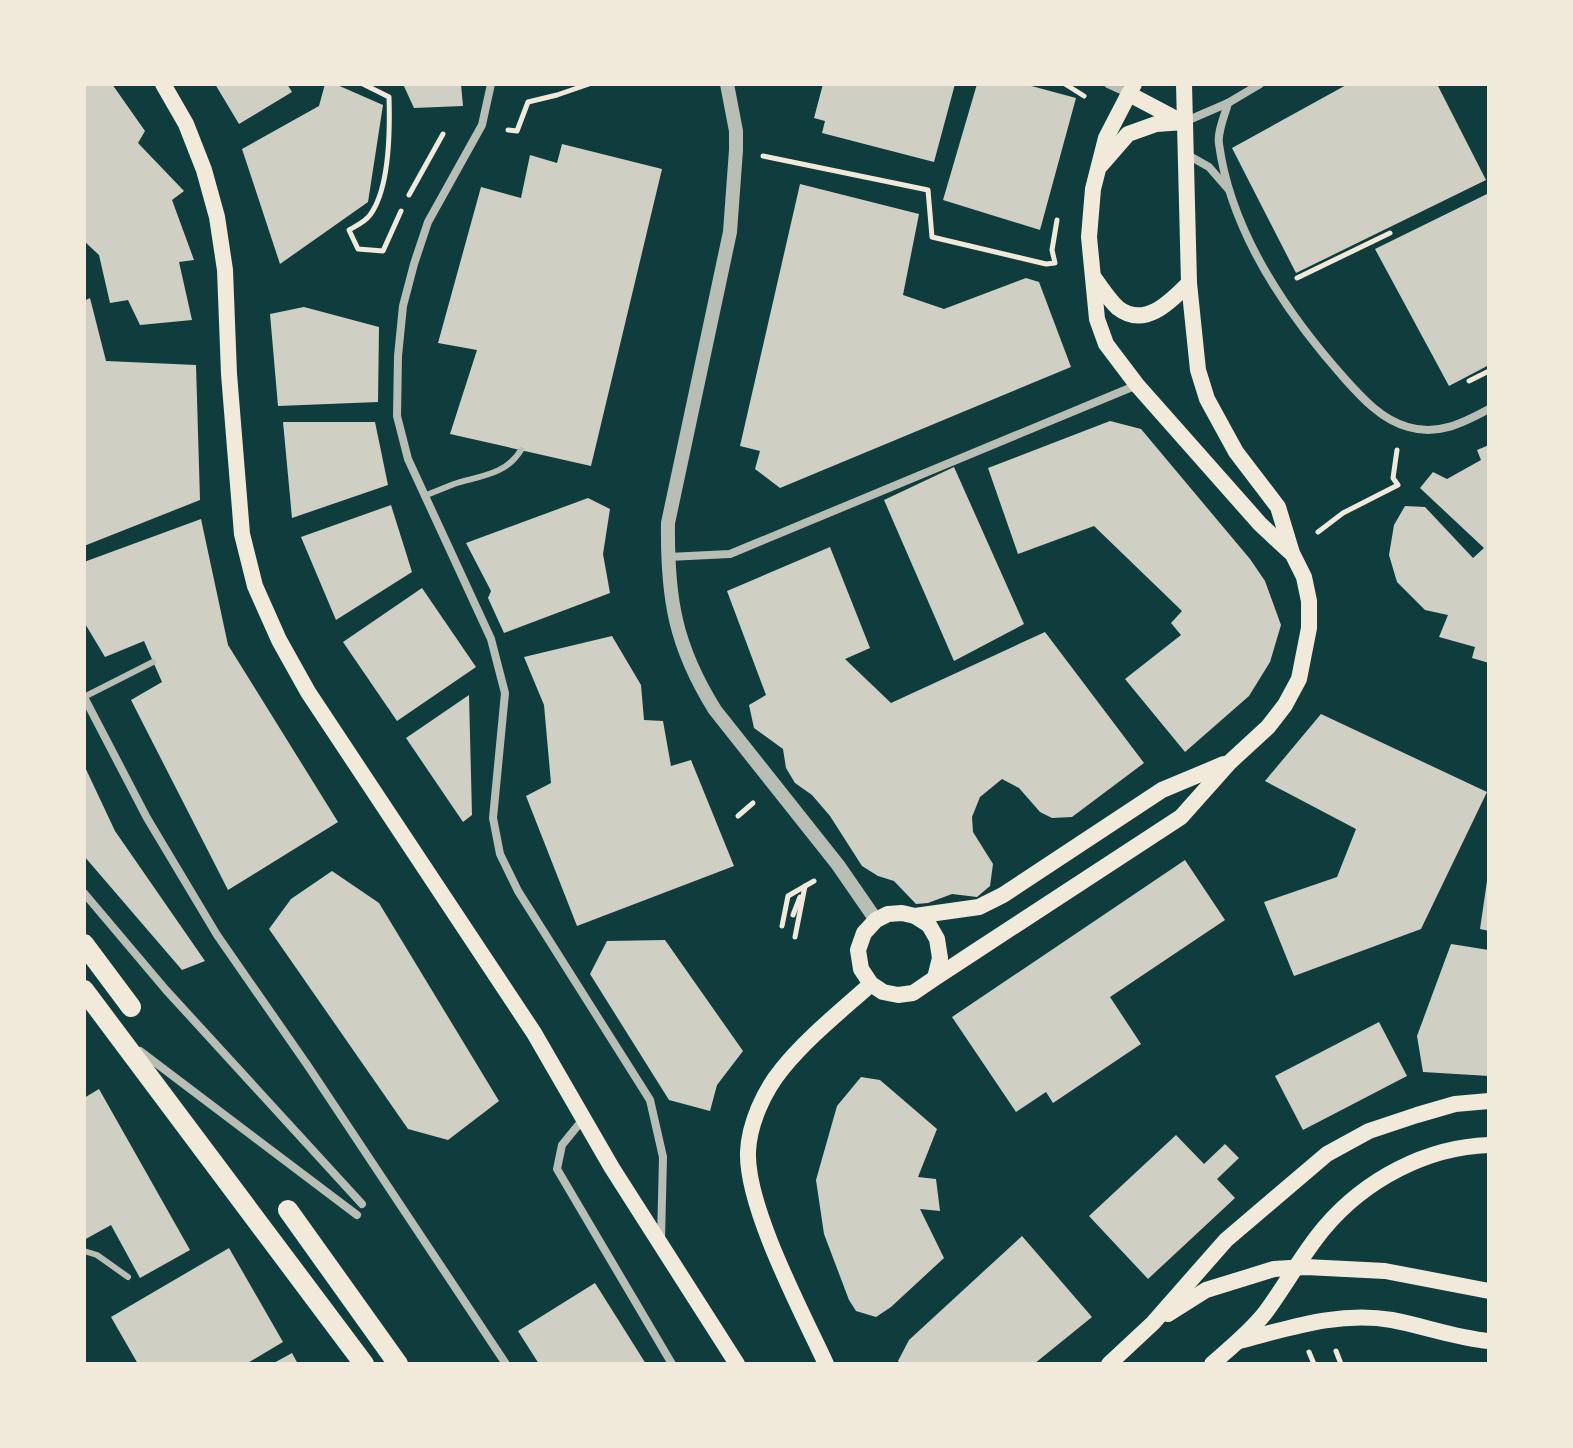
<svg xmlns="http://www.w3.org/2000/svg" width="1573" height="1448" viewBox="0 0 1573 1448" font-family="Karla,sans-serif">
<style>
.building{fill:#cfcfc3}
.lines{fill:none;stroke-linecap:round;stroke-linejoin:round}
.path{stroke:#f1e9da;stroke-width:5}
.service{stroke:#b8beb3;stroke-width:6}
.minor{stroke:#b8beb3;stroke-width:8}
.tertiary{stroke:#b8beb3;stroke-width:14}
.secondary{stroke:#f1e9da;stroke-width:16}
.primary{stroke:#f1e9da;stroke-width:20}
</style>
<rect width="100%" height="100%" fill="#0f3d3e"/>
<!-- building -->
<g class="building">
<path d="M84,84H112L145,131L138,143L184,191L172,200L194,260L179,262L192,320L140,325L128,300L110,303L99,255L84,241Z"/>
<path d="M215,84H287L292,92L239,124Z"/>
<path d="M325,84H335L383,105L368,202L280,264L242,149L319,106Z"/>
<path d="M403,84H461L463,106L414,108Z"/>
<path d="M823,84H955L934,162L822,133L825,121L814,118Z"/>
<path d="M977,84H1024L1076,98L1040,230L943,200Z"/>
<path d="M1348,84H1437L1486,180L1296,273L1232,148Z"/>
<path d="M562,144L662,169L591,466L450,434L477,350L438,343L481,187L521,198L530,155L557,163Z"/>
<path d="M800,184L919,214L903,295L944,309L1026,278L1039,282L1071,367L780,488L755,469L760,451L740,446Z"/>
<path d="M1489,193V365L1449,386L1375,249Z"/>
<path d="M90,298L106,361L196,365L200,500L84,546V301Z"/>
<path d="M304,307L379,327L378,402L278,406L270,314Z"/>
<path d="M1110,421L1141,429L1250,559L1265,581L1281,625L1270,662L1249,696L1185,752L1125,679L1181,635L1171,623L1182,611L1094,526L1018,554L988,468Z"/>
<path d="M283,422H375L388,485L292,518Z"/>
<path d="M1489,445V663L1472,658L1475,647L1439,637L1448,615L1425,610L1397,582L1389,555L1394,525L1405,506L1425,507L1473,558L1484,548L1420,488L1433,472L1447,479L1481,460L1477,450Z"/>
<path d="M954,467L1024,624L954,661L884,500Z"/>
<path d="M588,498L610,509L603,554L610,593L504,633L488,598L491,591L466,543Z"/>
<path d="M391,505L412,572L336,620L301,537Z"/>
<path d="M201,519L228,645L338,822L228,890L131,700L162,682L144,641L105,657L84,622V562Z"/>
<path d="M830,547L870,648L845,659L891,703L1045,632L1144,763L1072,817L1052,818L1040,812L1019,788L1002,779L980,797L972,817L973,832L993,864L990,886L977,897L952,894L928,903L916,904L894,881L878,876L862,866L830,816L812,795L795,783L786,768L783,749L754,728L749,705L766,695L727,591Z"/>
<path d="M422,588L476,667L397,721L343,642Z"/>
<path d="M612,636L641,685L644,720L663,721L671,766L691,760L734,866L577,926L526,796L551,783L544,705L524,657Z"/>
<path d="M469,695L472,815L463,822L406,738Z"/>
<path d="M1321,714L1487,792L1421,929L1294,976L1264,902L1337,877L1356,829L1265,781Z"/>
<path d="M84,765L115,831L205,961L182,970L84,856Z"/>
<path d="M1185,860L1225,920L1110,997L1141,1044L1053,1103L1046,1092L1016,1112L952,1017Z"/>
<path d="M332,871L379,903L499,1101L448,1140L408,1129L269,929L291,899Z"/>
<path d="M1487,881H1489V931L1480,929Z"/>
<path d="M665,940L743,1051L717,1085L710,1111L669,1100L590,974L607,941Z"/>
<path d="M1451,944L1489,950V1076L1423,1072L1417,1036Z"/>
<path d="M1379,1022L1407,1076L1303,1130L1275,1076Z"/>
<path d="M861,1077L880,1080L937,1129L918,1177L936,1179L940,1211L920,1209L944,1258L891,1307L876,1317L856,1311L849,1300L824,1234L816,1180L837,1106Z"/>
<path d="M99,1089L190,1250L140,1278L111,1225L84,1240V1098Z"/>
<path d="M1176,1135L1204,1164L1225,1144L1239,1158L1217,1179L1235,1198L1148,1279L1089,1216Z"/>
<path d="M1022,1236L1092,1317L1034,1364H901L898,1361L909,1340Z"/>
<path d="M229,1248L283,1342L246,1364H138L111,1317Z"/>
<path d="M595,1283L646,1364H539L518,1331Z"/>
<path d="M292,1353L298,1364H272Z"/>
</g>
<g class="lines">
<!-- path -->
<g class="path">
<path d="M363,84L389,97C390,129 390,188 370,215C365,222 356,226 349,230L358,249L383,251L401,211"/>
<path d="M1065,84L1084,96"/>
<path d="M508,130L517,131L528,102L557,95L589,84"/>
<path d="M763,156L928,190L932,237L1046,264L1055,263L1052,250L1057,220"/>
<path d="M409,195L443,134"/>
<path d="M1297,278L1390,233"/>
<path d="M1469,381L1489,371"/>
<path d="M1318,532L1343,513L1398,485L1393,478L1397,450"/>
<path d="M738,816L753,803"/>
<path d="M793,915L800,897"/>
<path d="M782,926L788,896L814,881"/>
<path d="M795,937L805,886"/>
<path d="M1336,1351L1341,1364"/>
<path d="M1309,1352L1314,1364"/>
</g>
<!-- service -->
<g class="service">
<path d="M424,496C434,492 444,488 454,484C479,476 506,475 521,450"/>
<path d="M84,697L153,662"/>
<path d="M84,1251L97,1255L128,1277"/>
</g>
<!-- minor -->
<g class="minor">
<path d="M491,84L482,125L428,222L414,264L403,306L398,356L397,416L408,459L491,639L505,693L493,818L500,854L518,891L650,1100L663,1157L661,1239"/>
<path d="M1108,84L1128,93"/>
<path d="M1228,103C1225,115 1217,132 1219,144C1231,233 1287,314 1345,379C1362,398 1382,420 1408,427C1438,436 1463,423 1489,409"/>
<path d="M1184,122L1228,103L1260,84"/>
<path d="M1186,154L1209,167L1229,190"/>
<path d="M668,557L730,554L1137,385"/>
<path d="M84,697L147,818L217,935L308,1066L506,1364"/>
<path d="M84,893L166,990L362,1204"/>
<path d="M140,1051L357,1215"/>
<path d="M584,1118L562,1145L557,1169L672,1364"/>
</g>
<!-- tertiary -->
<path class="tertiary" d="M727,84L736,131V150L730,232L668,523C667,598 675,646 715,710L838,865L876,920"/>
<!-- secondary -->
<g class="secondary">
<path d="M163,84L186,124L204,170L217,217L225,270L229,374L242,534L255,586L279,640L308,692L534,1033L612,1168L737,1364"/>
<path d="M1134,84L1106,138L1093,189L1089,237L1097,319L1106,344L1137,385L1260,524L1290,552"/>
<path d="M1129,94L1182,122"/>
<path d="M1101,165L1128,134L1156,124L1184,122"/>
<path d="M1094,278C1101,287 1109,300 1118,308C1145,329 1171,301 1189,283"/>
<path d="M915,916L979,907L1003,895L1162,790L1224,764"/>
<path d="M935,978L940,958L937,939L929,925L915,916L902,913L888,914L876,920L864,933L858,950L861,969L871,984L883,992L898,995L913,993L935,978L976,951L1181,817L1230,762L1268,727L1285,705L1299,679L1309,628V601L1304,577L1292,553L1278,507L1236,452L1207,399L1198,370L1189,283L1184,84"/>
<path d="M1168,1314L1206,1290L1274,1269L1306,1267L1385,1271L1489,1291"/>
<path d="M1239,1341C1290,1328 1339,1311 1392,1320C1424,1326 1456,1338 1489,1341"/>
<path d="M826,1364C802,1312 746,1207 748,1152C749,1124 764,1091 782,1069C808,1037 841,1011 871,984"/>
<path d="M1109,1364L1153,1323L1226,1240L1327,1154L1369,1131L1417,1115L1455,1104L1489,1101"/>
<path d="M1212,1364C1230,1348 1250,1332 1265,1313C1286,1285 1302,1254 1325,1227C1365,1180 1426,1147 1489,1145"/>
</g>
<!-- primary -->
<g class="primary">
<path d="M84,944L131,1007"/>
<path d="M84,990L364,1364"/>
<path d="M288,1210L398,1364"/>
</g>
</g>
<!-- border -->
<rect width="1573" height="1448" fill="none" stroke="#f1e9da" stroke-width="172"/>
</svg>
